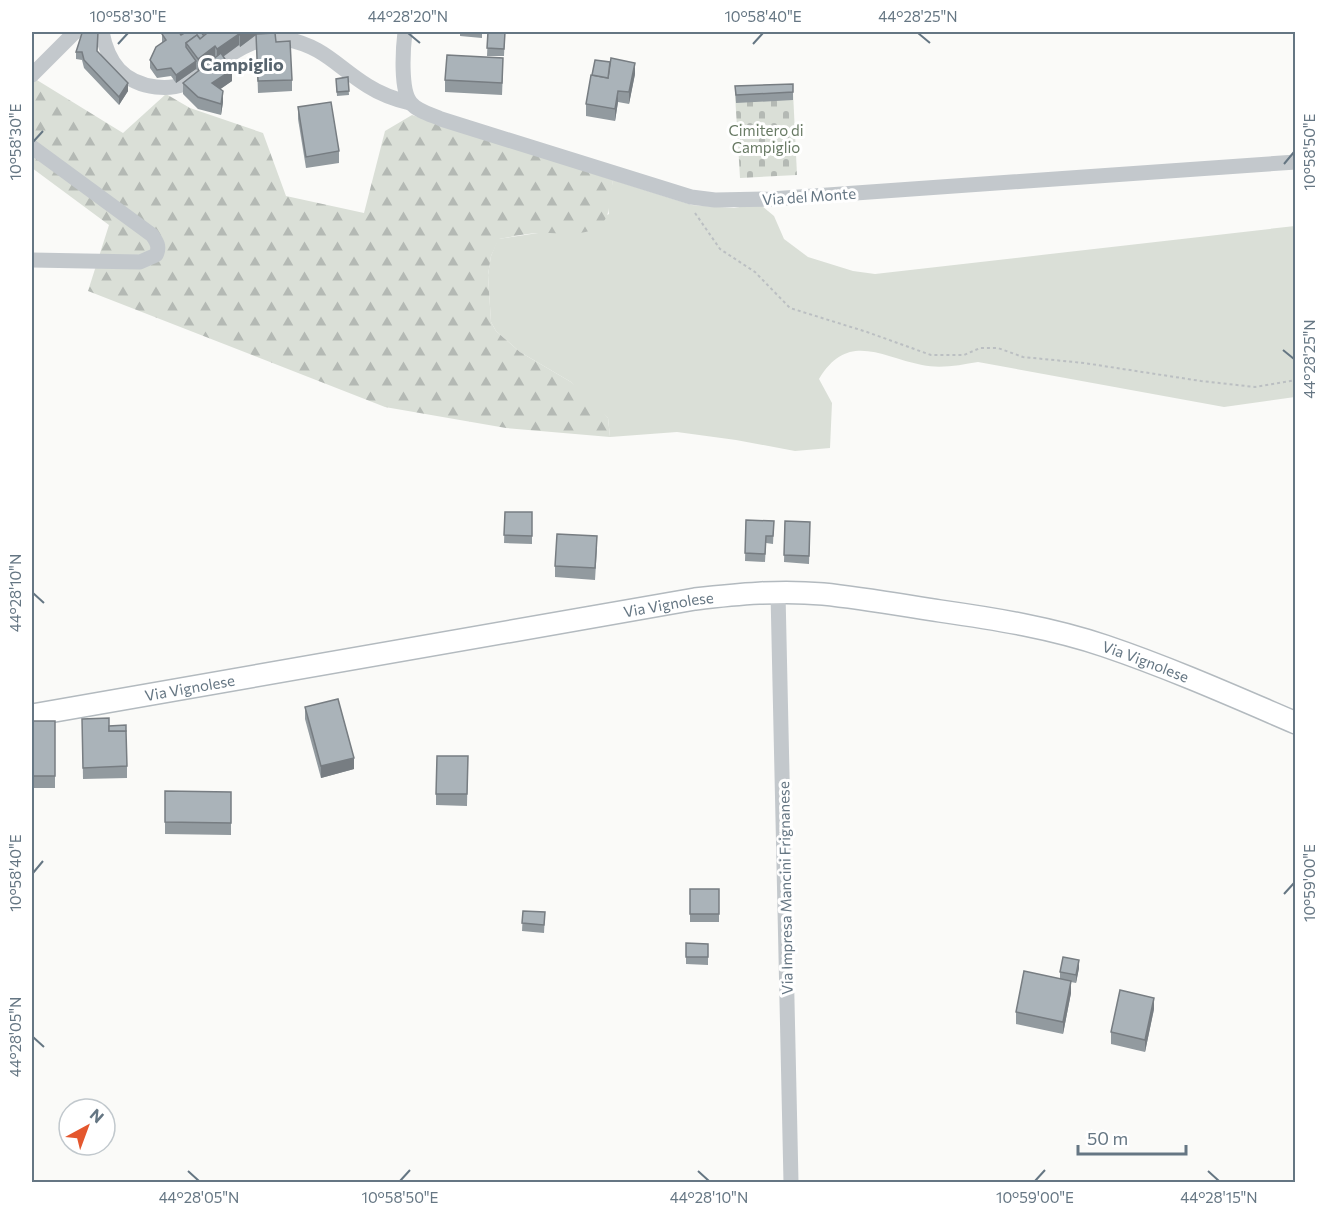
<svg xmlns="http://www.w3.org/2000/svg" width="1327" height="1214" viewBox="0 0 1327 1214" font-family="Commissioner,sans-serif">
<style>
.grass{fill:#dadfd7}
.forest{fill:url(#forest-firs)}
.cemetery{fill:url(#cemetery-stones)}
.lines{fill:none;stroke-linecap:round;stroke-linejoin:round}
.secondary-casing{stroke:#b3babf;stroke-width:24}
.path{stroke:#bbbfc2;stroke-width:2;stroke-dasharray:3 3;stroke-linecap:butt}
.minor{stroke:#c3c8cc;stroke-width:15}
.secondary{stroke:#fff;stroke-width:21}
.wall{fill:#929a9f}
.shaded-wall{fill:#777d82}
.building{fill:#aab3b9;stroke:#777d82;stroke-width:1.5}
.ticks{fill:none;stroke:#657683;stroke-width:2}
.labels{text-anchor:middle;dominant-baseline:central;stroke-width:6;stroke-linejoin:round;paint-order:stroke}
.park-label{font-size:15px;fill:#687a64;stroke:#fff}
.street-label{font-size:15px;fill:#657683;stroke:#fff}
.quarter-label{font-size:18px;font-weight:bold;fill:#57646e;stroke:#fff}
.neatline{fill:none;stroke:#657683;stroke-width:2}
.ticks-label{font-size:15px;text-anchor:middle;fill:#657683}
</style>
<defs>
<pattern id="forest-firs" width="22" height="20" patternUnits="userSpaceOnUse" patternTransform="scale(1.5)"><rect width="22" height="20" fill="#dadfd7"/><path d="M5 1l3.5 6h-7zM16 11l3.5 6h-7z" fill="#b4b9b4"/></pattern>
<pattern id="cemetery-stones" width="16" height="16" patternUnits="userSpaceOnUse" patternTransform="scale(1.5)"><rect width="16" height="16" fill="#dadfd7"/><path d="M2 7V4a2 2 0 0 1 4 0v3zM10 15v-3a2 2 0 0 1 4 0v3z" fill="#b4b9b4"/></pattern>
</defs>
<rect width="100%" height="100%" fill="#fafaf8"/>
<!-- grass -->
<path class="grass" d="M613,180L692,205L734,208L751,205L762,206L774,216L784,239L808,257L853,271L875,274L1295,226V397L1224,407L978,362C960,365 941,369 922,365C881,357 848,331 819,379L832,403L830,448L795,451L736,440L677,432L610,437L608,418L571,382L520,352L496,331L491,322L488,275L491,256L498,239L538,233H571L609,214L608,206Z"/>
<!-- forest -->
<path class="forest" d="M32,77L123,133L166,94L190,108L263,133L286,196L364,213L385,131L412,115L613,180C612,187 609,212 607,216C596,240 562,232 540,233C526,233 512,237 499,239L491,256L488,275L491,322L496,331L520,352L571,382L591,398L608,418L610,437L506,428L385,407L88,291L109,225L32,168Z"/>
<!-- cemetery -->
<path class="cemetery" d="M793,92L797,175L740,178L735,94Z"/>
<g class="lines">
<defs>
<g id="secondary">
<path id="s1" d="M32,715L695,599C738,594 780,590 823,594C862,598 901,605 940,611C996,619 1052,628 1105,646C1170,668 1233,696 1296,723"/>
</g>
</defs>
<!-- secondary casing -->
<use href="#secondary" class="secondary-casing"/>
<!-- path -->
<path class="path" d="M695,213L720,249L755,272L790,308L867,332L931,355H964L980,348H998L1023,357L1084,363L1201,381L1255,387L1296,380"/>
<!-- minor -->
<g class="minor">
<path d="M102,32C108,63 123,83 156,87C166,88 174,88 184,84C209,69 235,48 263,39C270,36 278,38 285,39C324,46 337,67 368,86C382,95 394,99 410,103"/>
<path d="M405,32C403,48 400,91 411,103C417,111 432,115 441,119L691,197L715,200L771,199L1296,162"/>
<path d="M32,75L75,32"/>
<path d="M32,147L152,235C157,242 160,247 156,255L140,262L32,260"/>
<path d="M778,593L791,1182"/>
</g>
<!-- secondary -->
<use href="#secondary" class="secondary"/>
</g>
<!-- wall -->
<g class="wall">
<path d="M186,32H256V35L240,47L239,45L223,57L232,81L220,89L223,102L221,115L198,109L183,94V83L207,64L198,71L196,69L176,83L171,76L157,78L150,68V60L162,43V34L181,35Z"/>
<path d="M460,32H482V38L460,36Z"/>
<path d="M488,32H505L504,56H487Z"/>
<path d="M256,34L276,42L292,80V91L258,93Z"/>
<path d="M76,52H97L128,91L119,105L84,68L82,60L76,59Z"/>
<path d="M503,70L502,95L445,92V80Z"/>
<path d="M635,74L629,104L618,102L615,121L586,116V104Z"/>
<path d="M348,77L349,95L337,96L336,82Z"/>
<path d="M793,84V100L736,103L735,86Z"/>
<path d="M298,107L339,151V163L306,168L298,119Z"/>
<path d="M505,512H532V544L504,543Z"/>
<path d="M746,520L774,521L773,544L766,543L765,562L745,561Z"/>
<path d="M785,521L810,522L809,564L784,562Z"/>
<path d="M597,548L595,580L555,577V566Z"/>
<path d="M305,707L354,769L321,778L305,719Z"/>
<path d="M82,719L109,726L127,766V778L83,779Z"/>
<rect x="32" y="721" width="23" height="67"/>
<path d="M468,756L467,806L436,805V794Z"/>
<path d="M231,792V835L165,834V822Z"/>
<rect x="690" y="889" width="29" height="33"/>
<path d="M523,911L545,912L544,933L522,931Z"/>
<path d="M686,943L708,944V965L686,964Z"/>
<path d="M1079,968L1076,983L1071,982V993L1063,1034L1016,1024V1012L1060,979V972Z"/>
<path d="M1154,1009L1145,1052L1111,1044V1032Z"/>
</g>
<!-- shaded-wall -->
<g class="shaded-wall">
<path d="M245,32H256V35L240,47V35Z"/>
<path d="M239,34V45L217,61V49Z"/>
<path d="M215,46V58L198,71V59Z"/>
<path d="M196,61V69L176,83V75Z"/>
<path d="M635,63V74L629,104V92Z"/>
<path d="M232,70V81L212,95V83Z"/>
<path d="M128,83V91L119,105V97Z"/>
<path d="M223,91V102L221,115V104Z"/>
<path d="M618,91V102L615,121V109Z"/>
<path d="M354,758V769L321,778V766Z"/>
<path d="M1079,960V968L1076,983V975Z"/>
<path d="M1071,981V993L1063,1034V1022Z"/>
<path d="M1154,998V1009L1145,1052V1040Z"/>
</g>
<!-- building -->
<g class="building">
<path d="M85,32H98L97,51L128,83L119,97L84,60L82,52H76L82,33Z"/>
<path d="M165,32H179L181,35L186,32H201L204,36L200,39L197,35L186,43V47L196,61L176,75L171,68L157,70L150,60L156,47L166,40L162,34Z"/>
<path d="M204,32H245L240,35L239,34L217,49L215,46L198,59L186,43L197,35L200,39L206,34Z"/>
<path d="M488,32H505L504,49L487,48Z"/>
<path d="M275,33L276,42L290,41L292,80L258,81L256,34Z"/>
<path d="M221,53L232,70L212,83L223,91L221,104L198,97L183,83Z"/>
<path d="M447,55L503,58L502,83L445,80Z"/>
<path d="M611,58L635,63L629,92L618,91L615,109L586,104L591,75L608,78Z"/>
<path d="M595,60L610,62L608,78L592,75Z"/>
<path d="M348,77L349,91L337,92L336,79Z"/>
<path d="M793,84V92L736,95L735,86Z"/>
<path d="M331,102L339,151L306,157L298,107Z"/>
<path d="M505,512H532V536L504,535Z"/>
<path d="M746,520L774,521L773,536H766L765,554L745,553Z"/>
<path d="M785,521L810,522L809,556L784,555Z"/>
<path d="M557,534L597,536L595,568L555,566Z"/>
<path d="M338,699L354,758L321,766L305,707Z"/>
<path d="M109,718V731H126L127,766L83,768L82,719Z"/>
<rect x="32" y="721" width="23" height="55"/>
<path d="M126,725V731H109V726Z"/>
<path d="M437,756H468L467,794H436Z"/>
<path d="M165,791L231,792V823L165,822Z"/>
<rect x="690" y="889" width="29" height="25"/>
<path d="M523,911L545,912L544,925L522,923Z"/>
<path d="M686,943L708,944V957H686Z"/>
<path d="M1063,957L1079,960L1076,975L1060,972Z"/>
<path d="M1024,971L1071,981L1063,1022L1016,1012Z"/>
<path d="M1120,990L1154,998L1145,1040L1111,1032Z"/>
</g>
<!-- ticks -->
<path class="ticks" d="M408,33L420,43M918,33L930,43M118,44L128,33M753,44L763,33M33,142L43,131M1284,164L1294,152M1283,350L1294,359M33,593L44,603M33,873L43,861M1284,894L1294,883M33,1037L44,1047M188,1171L199,1181M698,1171L709,1181M1208,1171L1219,1181M400,1181L410,1170M1035,1181L1045,1170"/>
<g class="labels">
<!-- park labels -->
<g class="park-label">
<text x="766" y="130">Cimitero di<tspan x="766" dy="17">Campiglio</tspan></text>
</g>
<!-- street labels -->
<g class="street-label">
<text transform="translate(809 196) rotate(-4)">Via del Monte</text>
<text stroke="none"><textPath href="#s1" startOffset="646">Via Vignolese</textPath></text>
<text stroke="none"><textPath href="#s1" startOffset="1132">Via Vignolese</textPath></text>
<text stroke="none"><textPath href="#s1" startOffset="160">Via Vignolese</textPath></text>
<text transform="translate(785 888) rotate(-91)">Via Impresa Mancini Frignanese</text>
</g>
<!-- quarter labels -->
<g class="quarter-label">
<text x="242" y="64">Campiglio</text>
</g>
</g>
<!-- border -->
<rect width="1327" height="1214" fill="none" stroke="#ffffff" stroke-width="66"/>
<!-- north arrow -->
<g transform="translate(87 1127) rotate(41)"><circle r="28" fill="#ffffff" stroke="#c1c8cd" stroke-width="1.5"/>
<path d="M0-4.5L10 22L0 15L-10 22Z" fill="#e4572e"/>
<text y="-9" font-size="16" font-weight="bold" text-anchor="middle" fill="#657683">N</text>
</g>
<!-- scale -->
<path d="M1078 1145v9h108v-9" fill="none" stroke="#657683" stroke-width="3"/>
<text x="1087" y="1145" font-size="18" fill="#657683" stroke="#ffffff" stroke-width="4.5" paint-order="stroke">50 m</text>
<rect x="33" y="33" width="1261" height="1148" class="neatline"/>
<g class="ticks-label">
<text x="128" y="22">10°58'30"E</text>
<text x="408" y="22">44°28'20"N</text>
<text x="763" y="22">10°58'40"E</text>
<text x="918" y="22">44°28'25"N</text>
<text transform="translate(16 142) rotate(-90)" y="5">10°58'30"E</text>
<text transform="translate(1310 152) rotate(-90)" y="5">10°58'50"E</text>
<text transform="translate(1310 359) rotate(-90)" y="5">44°28'25"N</text>
<text transform="translate(16 593) rotate(-90)" y="5">44°28'10"N</text>
<text transform="translate(16 873) rotate(-90)" y="5">10°58'40"E</text>
<text transform="translate(1310 883) rotate(-90)" y="5">10°59'00"E</text>
<text transform="translate(16 1037) rotate(-90)" y="5">44°28'05"N</text>
<text x="199" y="1203">44°28'05"N</text>
<text x="400" y="1203">10°58'50"E</text>
<text x="709" y="1203">44°28'10"N</text>
<text x="1035" y="1203">10°59'00"E</text>
<text x="1219" y="1203">44°28'15"N</text>
</g>
</svg>
